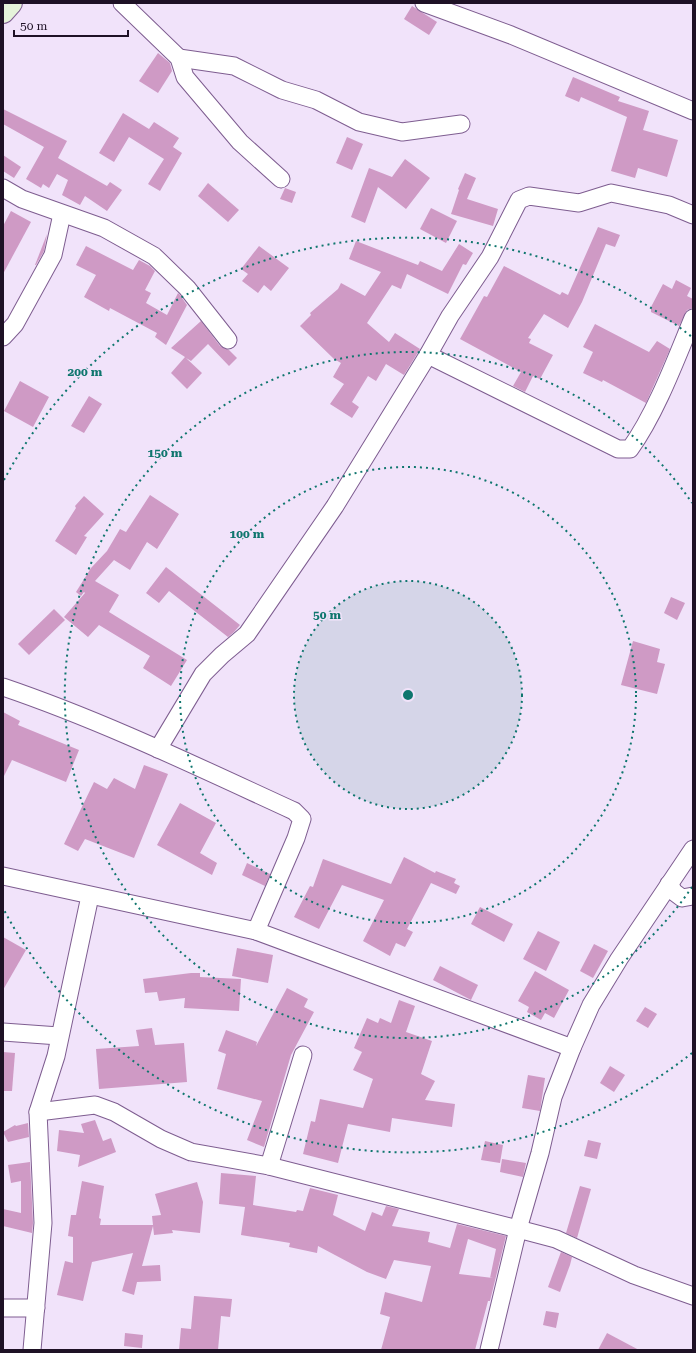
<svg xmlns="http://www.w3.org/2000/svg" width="696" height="1353" viewBox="0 0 696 1353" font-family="'Roboto Serif',serif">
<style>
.building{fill:#cf9ac5;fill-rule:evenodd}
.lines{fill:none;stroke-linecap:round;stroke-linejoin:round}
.street-casing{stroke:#7e5d90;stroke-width:19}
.secondary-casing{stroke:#7e5d90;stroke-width:24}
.street{stroke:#fff;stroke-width:17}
.secondary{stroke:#e5f3da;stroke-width:22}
.ring{fill:none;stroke:#0f766e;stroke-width:2;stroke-dasharray:2 4}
.centre{fill:#0f766e;stroke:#f1e3fa;stroke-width:2}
.ring-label{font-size:12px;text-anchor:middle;font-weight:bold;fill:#0f766e;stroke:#f1e3fa;stroke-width:3;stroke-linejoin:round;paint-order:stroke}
</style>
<rect width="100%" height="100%" fill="#f1e3fa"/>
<!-- building -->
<g class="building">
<path d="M412,6L437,22L429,35L404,19Z"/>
<path d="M158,53L170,63L172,71L158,93L139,81Z"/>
<path d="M573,77L620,97L618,101L649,111L643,130L678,140L667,177L638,168L635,178L611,171L627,117L581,97L579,102L565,96Z"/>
<path d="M3,109L67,141L58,158L107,186L110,182L122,190L107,211L85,196L80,205L62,195L68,180L57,174L49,188L43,184L41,188L26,179L44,147L3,124Z"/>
<path d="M123,113L149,129L154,122L179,138L173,147L182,153L160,191L148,184L164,159L129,137L114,162L99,153Z"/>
<path d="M347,137L363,144L352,170L336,163Z"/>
<path d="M3,155L21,167L14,178L3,171Z"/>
<path d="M405,159L430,178L406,209L378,187L365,223L351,217L369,168L392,177Z"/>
<path d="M465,173L476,178L467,199L498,209L493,226L451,214L459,190L458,189Z"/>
<path d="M208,183L239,210L228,222L198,196Z"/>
<path d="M285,188L296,192L292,203L280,199Z"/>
<path d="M431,208L457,221L446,243L420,229Z"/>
<path d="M11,211L31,222L3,274V226Z"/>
<path d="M598,227L620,235L615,247L606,244L582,302L568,328L544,314L528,338L531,339L529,343L553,355L540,379L533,376L525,392L513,386L521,372L460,339L484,296L487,297L504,266L560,295L562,292L568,295Z"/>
<path d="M47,234L44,251L36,265H35Z"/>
<path d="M356,241L418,265L420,261L442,271L459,244L473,253L466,265L463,264L448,294L407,274L401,289L392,285L367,323L389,342L395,333L420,349L404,375L386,364L376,381L368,376L352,402L359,407L352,418L330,404L344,384L333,377L341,363L334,359L300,326L311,315L310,313L338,289L341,283L365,296L381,272L349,259Z"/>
<path d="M86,246L133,270L139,260L150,266L155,271L145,290L151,293L146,303L167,315L178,293L180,295L187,305L166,345L155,337L157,333L110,308L109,311L84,297L96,275L76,265Z"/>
<path d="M259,246L289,268L271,291L264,285L258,293L242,281L248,274L241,269Z"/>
<path d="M676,280L691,288L687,296L693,299V308L687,310L679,326L651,312V307L663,284L672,289Z"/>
<path d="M201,321L220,346L229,350L237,358L229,366L208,344L191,361L186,358L202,373L187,389L171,373L185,357L171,348Z"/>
<path d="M595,324L649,352L657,341L670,349L646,403L603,380L602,382L583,373L593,352L583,347Z"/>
<path d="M20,381L49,397L33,427L4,411Z"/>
<path d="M89,396L102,404L84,433L71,426Z"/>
<path d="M150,495L179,514L157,549L147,542L130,570L114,560L95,581L119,595L109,612L187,660L171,686L143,668L150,656L99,625L88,637L64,617L85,593L84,592L81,596L76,592L91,568L107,551L120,529L126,532Z"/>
<path d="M84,496L104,514L84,536L87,537L76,555L55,541L76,508L75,506Z"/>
<path d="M166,567L240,625L234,632L228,637L169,591L159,603L146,593Z"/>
<path d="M671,597L685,603L677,620L664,613Z"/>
<path d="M54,609L65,620L29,655L18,644Z"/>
<path d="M633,641L660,649L657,662L665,664L657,694L621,685Z"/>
<path d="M3,712L20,721L18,725L79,750L66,782L12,760L3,778Z"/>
<path d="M144,765L168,774L134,858L85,839L78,851L64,844L94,782L107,789L114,778L135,789Z"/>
<path d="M180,803L216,823L200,853L217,863L212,875L157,845Z"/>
<path d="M404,857L435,873L436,871L456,879L454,883L460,886L456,894L431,883L407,929L413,932L405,947L396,943L390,956L363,941L384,900L342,885L319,929L294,917L310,886L313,887L323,859L391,884Z"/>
<path d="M247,863L270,874L265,886L242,875Z"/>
<path d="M480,907L513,924L504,942L471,924Z"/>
<path d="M538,931L560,942L546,971L523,959Z"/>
<path d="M3,937L26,950L3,990Z"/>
<path d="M594,944L608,951L593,978L580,971Z"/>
<path d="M237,948L273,955L268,983L232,976Z"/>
<path d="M440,966L478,985L471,1000L433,980Z"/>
<path d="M535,971L569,990L554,1018L545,1013L541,1020L527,1012L529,1007L518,1001Z"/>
<path d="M191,973H200V977L241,979L239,1011L184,1008L185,998L159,1001L157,992L145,993L143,979Z"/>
<path d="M287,988L308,999L304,1007L314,1012L291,1055L264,1147L247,1140L262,1101L217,1089L226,1054L218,1051L226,1030L257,1042L256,1046Z"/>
<path d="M399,1000L415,1006L406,1032L432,1041L421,1074L435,1081L425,1100L455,1104L452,1127L392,1118L390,1132L348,1124L338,1163L303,1154L311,1121L315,1122L320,1099L363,1108L373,1079L353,1070L362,1052L354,1048L367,1018L378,1023L380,1018L391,1023Z"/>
<path d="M645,1007L657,1014L648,1028L636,1021Z"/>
<path d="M152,1028L155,1045L184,1043L187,1082L99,1089L96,1049L139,1046L136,1030Z"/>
<path d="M3,1052L15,1053L12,1091H3Z"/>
<path d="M610,1066L625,1075L614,1092L600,1083Z"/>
<path d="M528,1075L545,1078L540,1111L522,1108Z"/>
<path d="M95,1120L103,1141L111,1138L116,1152L78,1167L80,1155L57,1151L59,1130L84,1133L81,1124Z"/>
<path d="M28,1123L29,1137L8,1142L3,1132L15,1125L16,1126Z"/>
<path d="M588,1140L601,1143L597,1159L584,1156Z"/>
<path d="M485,1141L503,1145L500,1163L481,1160Z"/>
<path d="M502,1159L526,1163L523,1177L500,1172Z"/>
<path d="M30,1162L33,1223L32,1233L3,1226V1209L21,1213V1181L11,1183L8,1165Z"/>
<path d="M221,1173L256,1176L253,1205L296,1212L297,1210L303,1211L310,1188L338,1195L333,1215L365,1231L372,1212L382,1216L386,1206L399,1209L392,1226L430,1232L428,1242L450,1248L457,1224L506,1236L490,1301H488L475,1350H381L390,1317L380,1314L385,1292L422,1302L431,1266L394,1260L386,1279L367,1272L318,1246L317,1253L289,1247L290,1243L241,1235L245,1207L219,1204ZM468,1239L496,1249L490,1278H493L459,1274Z"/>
<path d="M82,1181L104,1186L99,1218L101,1219L100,1225H153L152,1216L161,1215L155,1194L197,1182L203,1202L200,1233L172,1230L173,1233L154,1235L153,1226L142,1266L160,1265L161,1281L137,1282L134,1295L122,1291L133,1253L92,1262L83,1301L57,1295L65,1261L73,1263V1237L68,1236L71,1215H76Z"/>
<path d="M580,1186L591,1189L577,1238L566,1233Z"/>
<path d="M561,1252L572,1257L570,1265L560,1292L548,1287Z"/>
<path d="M194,1296L232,1299L230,1317L221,1316L218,1350H179L181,1328L191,1329Z"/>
<path d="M546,1311L559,1313L556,1328L543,1325Z"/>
<path d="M125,1333L143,1335L142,1348L124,1346Z"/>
<path d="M607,1333L639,1350H598Z"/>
</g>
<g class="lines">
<defs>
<g id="street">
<path d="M122,3L179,58L185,77L240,142L281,179"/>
<path d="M424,3L511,35L693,111"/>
<path d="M179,58L234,66L282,90L316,100L359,122L402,132L461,124"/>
<path d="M3,188L22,199L104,228L154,256L187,288L228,340"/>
<path d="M3,337L15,324L53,255L62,214"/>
<path d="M428,355L618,449H630C656,413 676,359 693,318"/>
<path d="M3,687C103,721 198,767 294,811L302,819L296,838L256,931"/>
<path d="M158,749L203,674L222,655L247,634L335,506L428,355L450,316L490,257L519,200L529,196L579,203L611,193L669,205L693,215"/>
<path d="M3,876L256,931L572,1048"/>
<path d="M669,884L674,892L682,898L693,896"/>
<path d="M3,1032L59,1036"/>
<path d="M38,1112L95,1105L114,1112L161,1139L191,1152L269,1166L518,1229L556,1239L634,1275L693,1296"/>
<path d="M269,1166L303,1055"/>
<path d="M3,1308H36"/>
<path d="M32,1350L43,1223L38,1112L56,1056L90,896"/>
<path d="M489,1350L518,1229L540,1153L553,1097L572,1048L591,1005L619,959L693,849"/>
</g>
<path id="secondary" d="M3,12L11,3"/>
</defs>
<!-- street casing -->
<use href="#street" class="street-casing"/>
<!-- secondary casing -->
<use href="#secondary" class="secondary-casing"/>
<!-- street -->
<use href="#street" class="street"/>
<!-- secondary -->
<use href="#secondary" class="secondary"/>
</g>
<!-- distance rings -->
<circle cx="408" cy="695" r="114" fill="#0f766e" fill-opacity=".12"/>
<g class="ring">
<circle cx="408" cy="695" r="114"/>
<circle cx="408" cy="695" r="228"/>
<path d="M692 887A343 343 0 1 1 692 503"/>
<path d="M692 1053A457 457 0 0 1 4 910M4 480A457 457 0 0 1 692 337"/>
</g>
<circle cx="408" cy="695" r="6" class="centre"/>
<g class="ring-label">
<text x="85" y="376">200 m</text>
<text x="165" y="457">150 m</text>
<text x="247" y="538">100 m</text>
<text x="327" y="619">50 m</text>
</g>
<!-- border -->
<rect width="696" height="1353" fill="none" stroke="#1e1125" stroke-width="8"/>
<!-- scale -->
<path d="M14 30v6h114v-6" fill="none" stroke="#1e1125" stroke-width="2"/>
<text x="20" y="30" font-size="12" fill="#1e1125" stroke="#f1e3fa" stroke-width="3" paint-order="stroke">50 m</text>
</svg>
